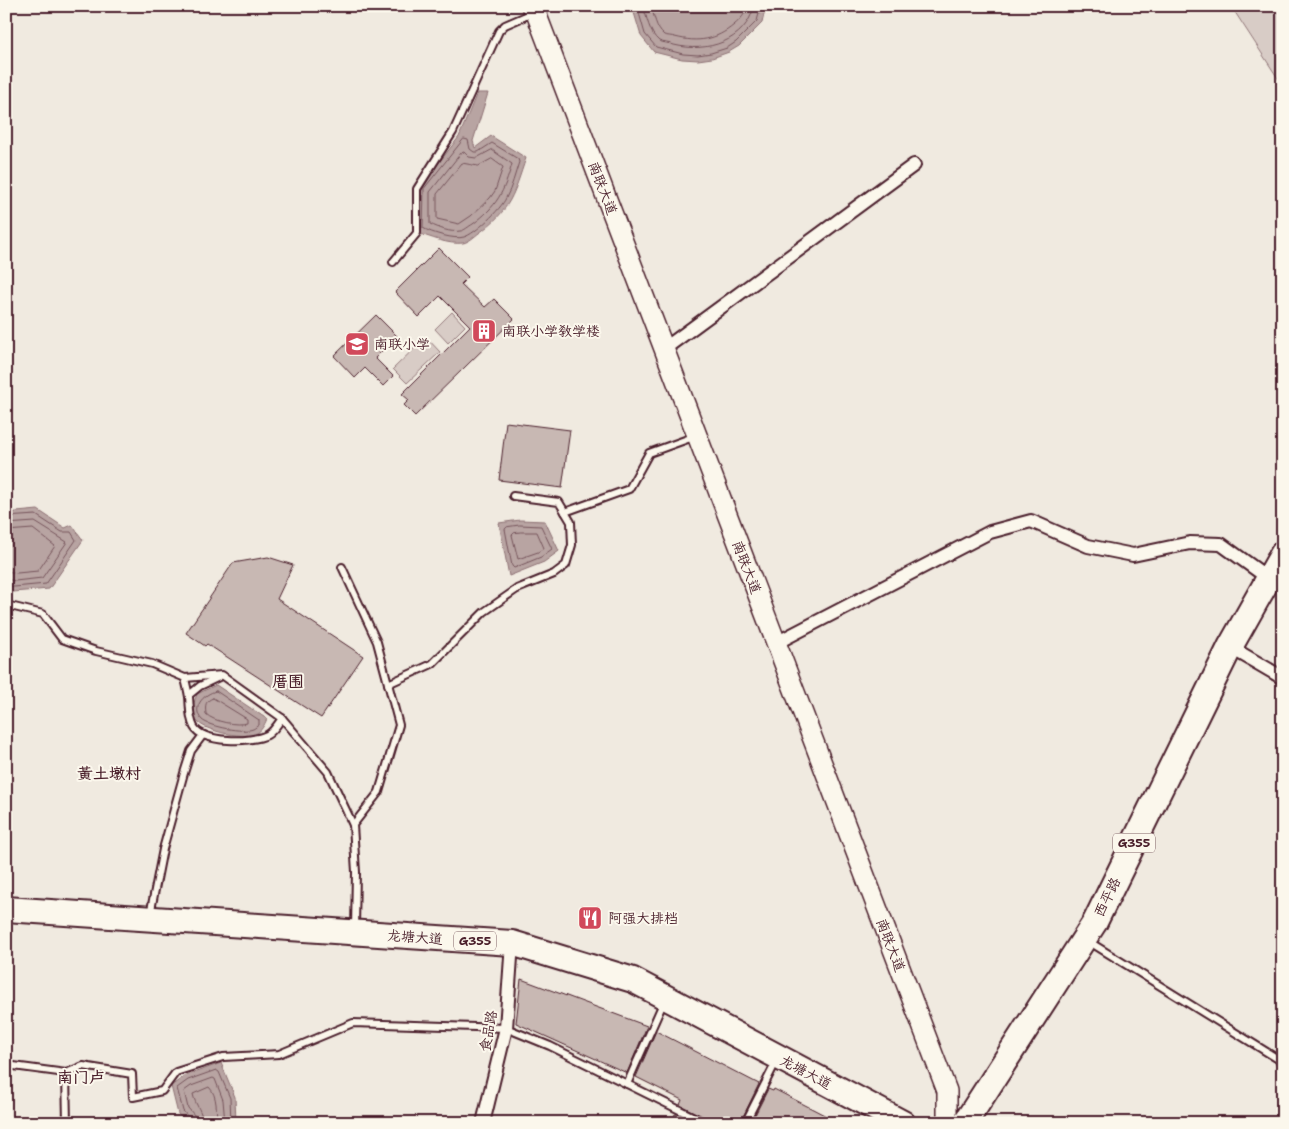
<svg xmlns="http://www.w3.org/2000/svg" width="1289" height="1129" viewBox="0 0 1289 1129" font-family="'Shantell Sans','LXGW WenKai TC',sans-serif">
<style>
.green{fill:#d8ccc6;stroke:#917678}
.water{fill:#b8a4a2;stroke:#8c6f72}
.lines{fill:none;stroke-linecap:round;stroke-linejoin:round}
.shore{stroke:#76545b;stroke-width:1}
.building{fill:#c8b8b3;stroke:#4a1f2b}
.lane-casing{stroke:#4a1f2b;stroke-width:10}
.street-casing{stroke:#4a1f2b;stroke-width:16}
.secondary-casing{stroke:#4a1f2b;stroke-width:22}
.highway-casing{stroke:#4a1f2b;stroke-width:28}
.lane{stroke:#fbf7ec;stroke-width:6}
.street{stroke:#fbf7ec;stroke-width:12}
.secondary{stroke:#fbf7ec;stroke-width:19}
.highway{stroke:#fbf7ec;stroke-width:24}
.labels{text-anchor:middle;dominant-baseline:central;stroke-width:4;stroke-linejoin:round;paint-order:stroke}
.shield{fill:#fbf7ec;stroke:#7f6065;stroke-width:1}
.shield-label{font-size:12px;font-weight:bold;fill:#4a1f2b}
.street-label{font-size:14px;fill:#4a1f2b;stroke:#fbf7ec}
.poi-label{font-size:14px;fill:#4a1f2b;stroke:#fbf7ec;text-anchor:start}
.quarter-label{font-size:16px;font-weight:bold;fill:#4a1f2b;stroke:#fbf7ec}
</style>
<rect width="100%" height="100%" fill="#f0eae0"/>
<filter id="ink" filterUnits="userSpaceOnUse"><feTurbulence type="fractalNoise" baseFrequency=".02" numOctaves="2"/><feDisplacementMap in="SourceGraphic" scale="10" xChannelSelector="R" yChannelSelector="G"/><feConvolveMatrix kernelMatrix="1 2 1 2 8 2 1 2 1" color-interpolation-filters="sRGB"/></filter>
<g filter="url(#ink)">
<!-- green -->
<g class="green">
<path d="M1231,6H1283V86Z"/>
<path d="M452,312L465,326L448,343L435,329Z"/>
<path d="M426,337L440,352L407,383L393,369Z"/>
</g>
<!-- water -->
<g class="water">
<path d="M632,6H766L762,23L739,46L729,52L712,58L698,60L682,59L654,52L641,36Z"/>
<path d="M477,93H488L473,141L475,148L491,136L526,158C514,193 511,210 479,233C475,236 469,242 463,243C448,245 431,237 417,233L419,188L459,137Z"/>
<path d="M38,510L65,528L72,525L83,540L49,589L13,592L6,589V513Z"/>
<path d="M520,520L545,521L559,551L544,562L509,576L499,523Z"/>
<path d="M216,685L267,719C264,725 262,731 255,734C243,739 199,731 194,717C192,709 194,702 197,694Z"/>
<path d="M221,1063L235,1097L236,1123H186L178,1114L171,1086L185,1076Z"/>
</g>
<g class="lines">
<!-- shore -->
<g class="shore">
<path d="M637,6L645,34L656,47L683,54L698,55L711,53L727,48L736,42L757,21L761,6"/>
<path d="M643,6C647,17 649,33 659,41C663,43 670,43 674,45C706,53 746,42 754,6"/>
<path d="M651,6C654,15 656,29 664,35C667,36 672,36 675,37C698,43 716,40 734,25C741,19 745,15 747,6"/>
<path d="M464,139L468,140L470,149L474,152H478L492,143L518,159L519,162C515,174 512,187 506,198C501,209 475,234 464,237C455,240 431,233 423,228L424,189Z"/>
<path d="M492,150L512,164C504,192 497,206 473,224C469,226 464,231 460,231C450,233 439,228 430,224V192L461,153L464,152L469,157L476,158Z"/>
<path d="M492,159L503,167L495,191L490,198L471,216L459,224L437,219V194L462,163L478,166Z"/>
<path d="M6,517L36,515L62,532H71L76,540L46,584L14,587L6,585"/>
<path d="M6,524L35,522L67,542L42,578L15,581L6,579"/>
<path d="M520,525L541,526L552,549L541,557L514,568L512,566L505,529L507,527Z"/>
<path d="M6,531L33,529L55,546L38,571L17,573L6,571"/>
<path d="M521,532H537L544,548L538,552L518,559L512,535L514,533Z"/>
<path d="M216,691L259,720V725C258,725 254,729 253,729C243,733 210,727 202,720C191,708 203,694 216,691Z"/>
<path d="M213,698L247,719V723C237,726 214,722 206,714C205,705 205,701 213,698Z"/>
<path d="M190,1123L189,1118L183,1111L177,1088L188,1080L216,1070L219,1072L230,1098L231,1123"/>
<path d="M196,1123L195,1116L188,1108L184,1091L191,1086L213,1078L215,1079L223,1100L225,1123"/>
<path d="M203,1123C203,1112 195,1105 193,1094L209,1087C218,1096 216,1111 217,1123"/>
</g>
</g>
<!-- building -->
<g class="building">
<path d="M439,248L468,277L461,284L485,307L494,299L514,319L415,416L404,405L409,400L402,394L470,326L440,296L419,317L395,292Z"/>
<path d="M376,315L397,336L375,358L393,376L383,386L365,368L355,378L334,356Z"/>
<path d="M506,422L570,430L562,488L499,480Z"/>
<path d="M268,557L293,565L277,599L363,656L321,718L207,644L205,646L186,633L233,563Z"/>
<path d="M521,979L647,1026L627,1073L516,1023Z"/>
<path d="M656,1031L759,1084L740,1123H711L708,1119L680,1105L682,1100L636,1077Z"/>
<path d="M768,1089L773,1091L774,1089L840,1123H751Z"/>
<path d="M675,1114L694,1123H671Z"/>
</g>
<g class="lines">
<defs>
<g id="lane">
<path d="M393,262L417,233V189L453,132L499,31L505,25L549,6"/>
<path d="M565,512L629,489L649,453L696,436"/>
<path d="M342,567L377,642L399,725L379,792L353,825"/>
<path d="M6,605L43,614L62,639L96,651L152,664L185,678L222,675L282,718L328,772L353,825L356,872L355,928"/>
<path d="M185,678C186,684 188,690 189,697C190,706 189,718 194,727C203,743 251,743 267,735C273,732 278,724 282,718"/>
<path d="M388,684L432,664L484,612L517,589L554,574L566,565L572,545L571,522L559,502L513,496"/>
<path d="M189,695L200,686L219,677"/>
<path d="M150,915L163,849L184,773L191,751L203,735"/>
<path d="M1088,941L1278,1059L1283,1057"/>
<path d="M6,1065L66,1073L83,1066L132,1074L133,1097L162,1091L176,1072L223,1057L279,1054L353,1023L506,1028L550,1046L706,1123"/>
<path d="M66,1073L67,1123"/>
<path d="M627,1084L664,1001"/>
<path d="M745,1123L776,1062"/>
</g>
<g id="street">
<path d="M664,349L914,165"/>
<path d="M776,643L990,532L1031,521L1088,546L1133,555L1190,543L1221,544L1268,578"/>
<path d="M1230,647L1283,678"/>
<path d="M483,1123L506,1028L512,943"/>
</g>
<path id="secondary" d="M531,6L536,13L947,1091V1123"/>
<g id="highway">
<path d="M6,909L512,943L633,980L903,1123"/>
<path d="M965,1123L1095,922L1230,647L1283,553"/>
</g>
</defs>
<!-- lane casing -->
<use href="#lane" class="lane-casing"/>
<!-- street casing -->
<use href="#street" class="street-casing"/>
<!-- secondary casing -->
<use href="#secondary" class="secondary-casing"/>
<!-- highway casing -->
<use href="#highway" class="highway-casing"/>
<!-- lane -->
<use href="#lane" class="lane"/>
<!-- street -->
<use href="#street" class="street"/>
<!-- secondary -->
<use href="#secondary" class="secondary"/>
<!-- highway -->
<use href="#highway" class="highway"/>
</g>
</g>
<!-- icons -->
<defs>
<symbol id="building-square" viewBox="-11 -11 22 22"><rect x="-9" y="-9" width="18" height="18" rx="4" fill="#d1495b" stroke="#fbf7ec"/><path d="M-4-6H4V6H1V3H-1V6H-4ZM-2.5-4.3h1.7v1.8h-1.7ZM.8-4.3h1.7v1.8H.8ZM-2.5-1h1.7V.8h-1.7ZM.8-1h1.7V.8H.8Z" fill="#fff"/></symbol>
<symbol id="school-square" viewBox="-11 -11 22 22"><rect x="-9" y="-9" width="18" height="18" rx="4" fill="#d1495b" stroke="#fbf7ec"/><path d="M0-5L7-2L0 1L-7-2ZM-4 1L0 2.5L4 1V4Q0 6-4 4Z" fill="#fff"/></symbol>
<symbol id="restaurant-square" viewBox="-11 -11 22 22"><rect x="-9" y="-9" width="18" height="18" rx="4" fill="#d1495b" stroke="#fbf7ec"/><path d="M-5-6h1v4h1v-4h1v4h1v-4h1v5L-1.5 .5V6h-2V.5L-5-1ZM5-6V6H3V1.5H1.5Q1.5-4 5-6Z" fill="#fff"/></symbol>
</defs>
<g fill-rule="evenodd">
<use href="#building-square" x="470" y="317" width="28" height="28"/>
<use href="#school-square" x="343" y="330" width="28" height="28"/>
<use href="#restaurant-square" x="576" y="904" width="28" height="28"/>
</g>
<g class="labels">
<!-- shield labels -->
<g class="shield">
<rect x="1113" y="833.5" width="42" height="19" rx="4"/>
<rect x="454" y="931.5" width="42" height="19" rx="4"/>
</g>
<g class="shield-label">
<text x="1134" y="843">G355</text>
<text x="475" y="941">G355</text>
</g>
<!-- street labels -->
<g class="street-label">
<text transform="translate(603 188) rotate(69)">南联大道</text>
<text transform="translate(747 567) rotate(69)">南联大道</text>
<text transform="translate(1107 897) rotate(-64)">西平路</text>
<text transform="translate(415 937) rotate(4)">龙塘大道</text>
<text transform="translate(891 945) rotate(69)">南联大道</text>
<text transform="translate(488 1031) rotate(-80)">食品路</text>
<text transform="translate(806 1072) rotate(28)">龙塘大道</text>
</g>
<!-- poi labels -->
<g class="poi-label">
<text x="502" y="331">南联小学教学楼</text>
<text x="374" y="344">南联小学</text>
<text x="608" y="918">阿强大排档</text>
</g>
<!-- quarter labels -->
<g class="quarter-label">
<text x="288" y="681">厝围</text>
<text x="109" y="773">黄土墩村</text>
<text x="81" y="1077">南门卢</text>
</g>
</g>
<!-- margin -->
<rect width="1289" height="1129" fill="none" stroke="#fbf7ec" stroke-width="25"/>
<rect x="12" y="12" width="1264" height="1104" fill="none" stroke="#4a1f2b" stroke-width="2" filter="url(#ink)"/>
</svg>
